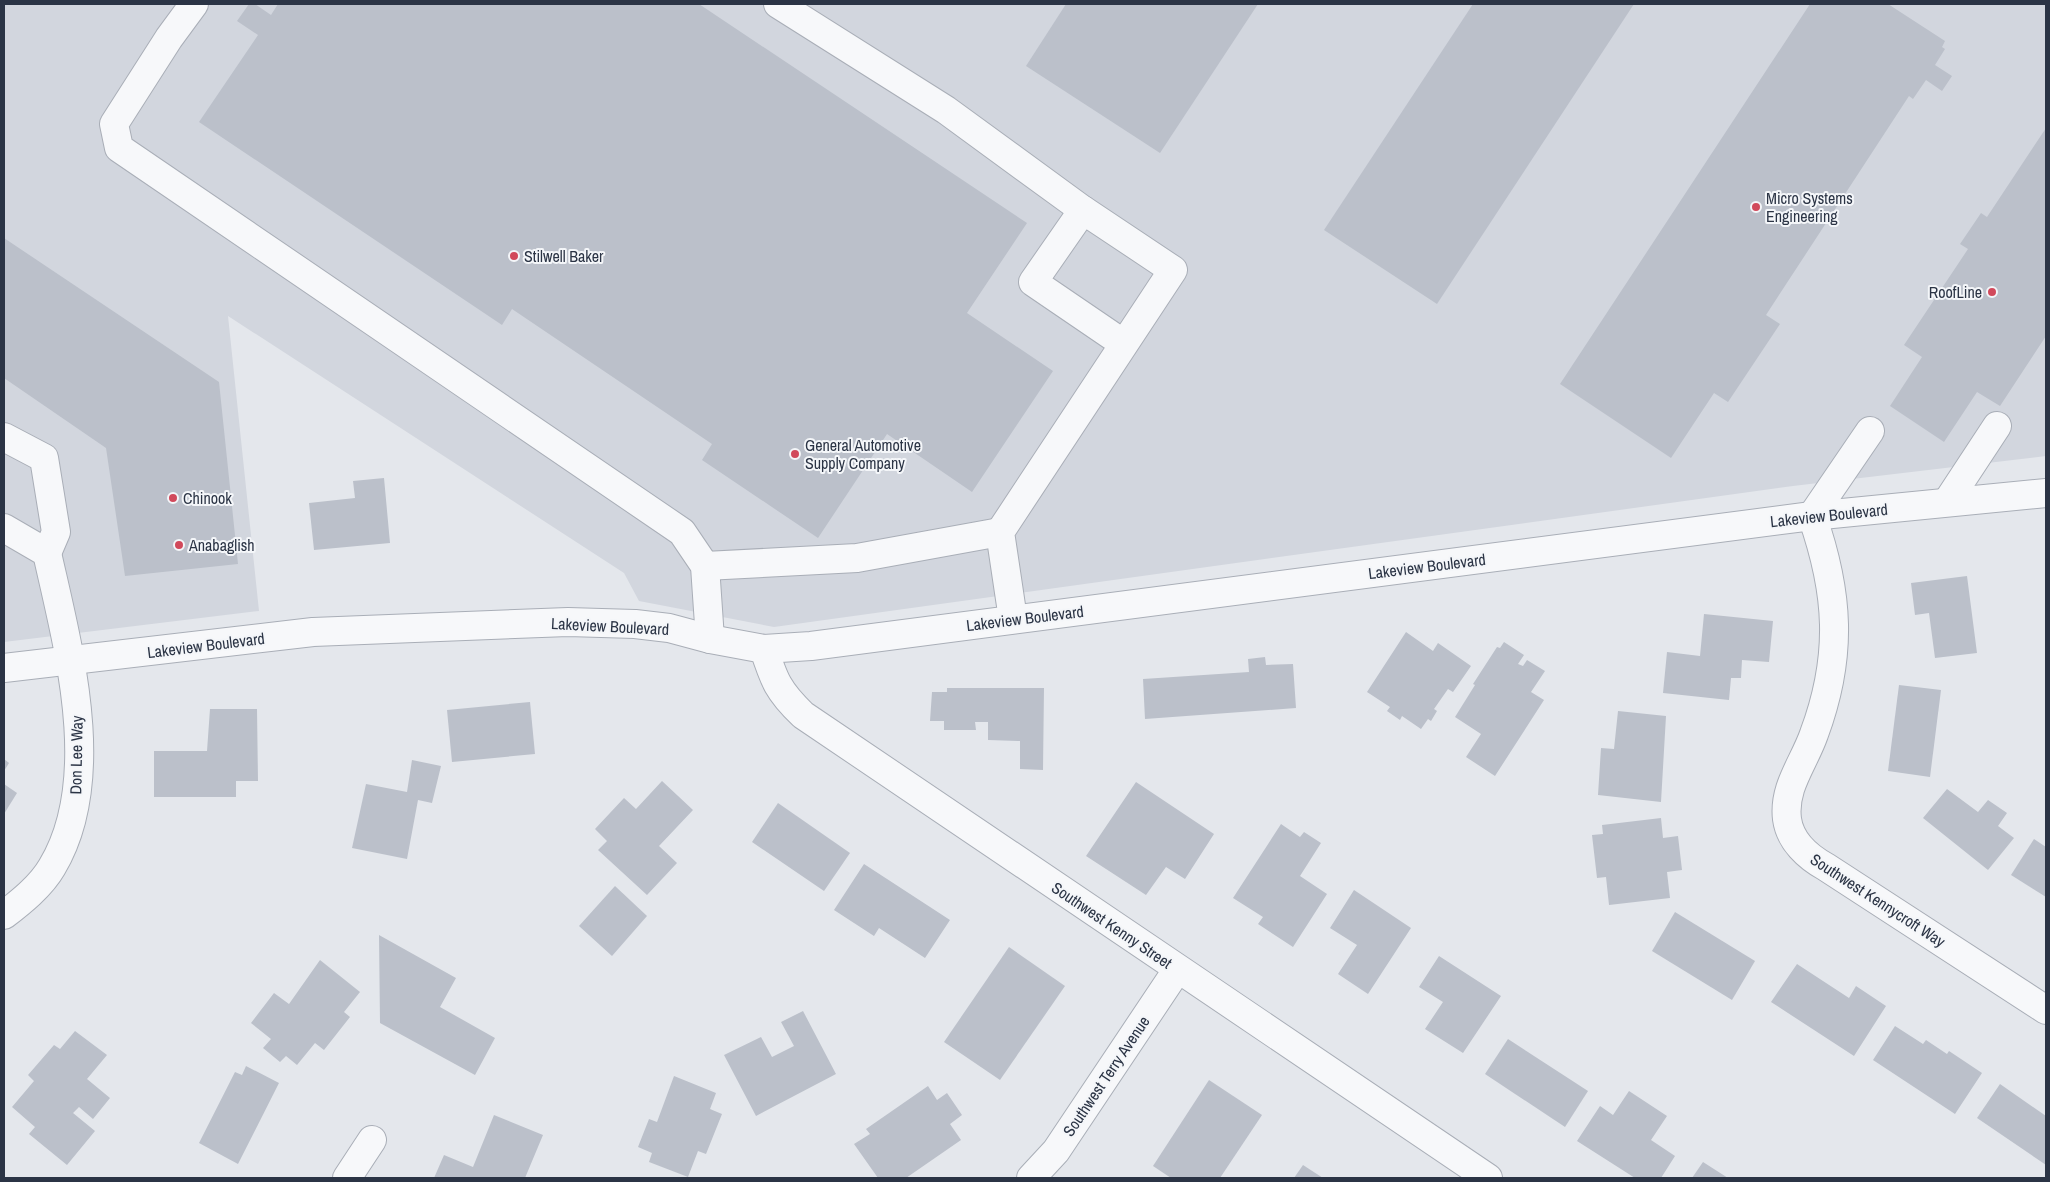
<svg xmlns="http://www.w3.org/2000/svg" width="2050" height="1182" viewBox="0 0 2050 1182" font-family="'Archivo Narrow',sans-serif">
<style>
.built{fill:#d2d6de}
.building{fill:#bbc0ca}
.lines{fill:none;stroke-linecap:round;stroke-linejoin:round}
.minor-casing{stroke:#a9aeb7;stroke-width:30}
.minor{stroke:#f7f8fa;stroke-width:28}
.poi-dot{fill:#d1495b;stroke:#f4f6f9;stroke-width:2}
.labels{text-anchor:middle;dominant-baseline:central;stroke-width:4;stroke-linejoin:round;paint-order:stroke}
.poi-label{font-size:16px;fill:#2b3445;stroke:#f4f6f9;text-anchor:start}
.street-label{font-size:16px;fill:#2b3445;stroke:#f4f6f9}
</style>
<rect width="100%" height="100%" fill="#e4e7ec"/>
<!-- built -->
<path class="built" d="M4,4H2046V456L1793,486L774,627L639,601L624,573L228,316L259,611L4,642Z"/>
<!-- building -->
<g class="building">
<path d="M249,4H255L271,15L278,4H699L1027,223L967,313L1053,371L972,492L887,434L818,538L702,460L712,444L512,309L502,325L199,122L258,35L237,21Z"/>
<path d="M1066,4H1258L1160,153L1026,66Z"/>
<path d="M1473,4H1634L1437,304L1324,230Z"/>
<path d="M1810,4H1888L1945,41L1942,47L1945,49L1935,65L1952,76L1942,91L1926,80L1913,99L1909,96L1766,315L1780,324L1728,402L1714,393L1671,458L1560,384Z"/>
<path d="M2046,128V336L2000,406L1977,392L1944,442L1890,406L1922,357L1904,345L1968,249L1960,244L1981,213L1987,217Z"/>
<path d="M4,238L219,382L238,564L125,576L106,448L4,378Z"/>
<path d="M384,478L390,543L314,550L309,503L355,498L353,481Z"/>
<path d="M1967,576L1977,653L1935,658L1929,613L1915,615L1911,583Z"/>
<path d="M1704,614L1773,621L1769,662L1742,660L1741,678H1731L1729,700L1663,693L1667,652L1700,656Z"/>
<path d="M1406,632L1433,651L1438,643L1471,666L1453,692L1448,689L1434,709L1437,711L1431,721L1428,719L1421,729L1402,716L1400,720L1387,711L1390,707L1367,692Z"/>
<path d="M1504,642L1524,655L1518,664L1523,666L1527,660L1545,671L1531,692L1544,700L1495,776L1466,757L1481,734L1455,717L1475,685L1473,684L1497,647L1500,648Z"/>
<path d="M1265,657L1266,665L1293,664L1296,708L1145,719L1143,679L1249,672L1248,659Z"/>
<path d="M1899,685L1941,690L1930,777L1888,771Z"/>
<path d="M947,688H1044L1043,770L1020,769V741L988,740V722H975L976,730H944V721H930L932,692H947Z"/>
<path d="M530,702L535,754L452,762L447,710Z"/>
<path d="M210,709H257L258,781H236V797H154V751H207Z"/>
<path d="M1618,711L1666,716L1661,802L1598,795L1601,748L1614,749Z"/>
<path d="M4,759L9,763L4,771Z"/>
<path d="M412,760L441,766L432,803L418,800L407,859L352,848L366,784L407,792Z"/>
<path d="M662,781L693,810L659,846L677,863L647,895L598,850L607,841L595,829L624,798L636,809Z"/>
<path d="M1136,782L1214,834L1185,879L1166,867L1146,895L1086,856Z"/>
<path d="M4,784L17,793L4,814Z"/>
<path d="M1947,789L1978,812L1988,800L2007,813L1998,826L2014,838L1988,870L1923,818Z"/>
<path d="M778,803L850,853L824,891L752,842Z"/>
<path d="M1661,818L1663,838L1678,836L1682,870L1667,872L1670,898L1609,905L1606,877L1597,878L1592,835L1603,834L1602,825Z"/>
<path d="M1281,824L1300,837L1304,832L1321,843L1300,876L1327,894L1293,947L1258,924L1263,917L1233,898Z"/>
<path d="M2034,839L2046,847V897L2011,875Z"/>
<path d="M864,864L950,920L925,958L879,928L874,936L834,910Z"/>
<path d="M615,886L647,916L612,956L579,926Z"/>
<path d="M1354,890L1411,928L1368,994L1338,974L1357,945L1330,928Z"/>
<path d="M1675,912L1755,961L1732,1000L1652,951Z"/>
<path d="M379,935L456,978L440,1007L495,1038L475,1075L380,1023Z"/>
<path d="M1009,947L1065,986L1000,1080L944,1042Z"/>
<path d="M1439,956L1501,996L1463,1053L1425,1029L1443,1002L1419,987Z"/>
<path d="M320,960L360,992L344,1012L350,1017L324,1050L315,1043L297,1065L286,1056L280,1062L263,1048L271,1039L251,1023L274,993L289,1004Z"/>
<path d="M1797,964L1849,998L1856,986L1886,1006L1854,1056L1771,1002Z"/>
<path d="M803,1011L836,1074L756,1116L724,1055L761,1037L772,1057L794,1046L781,1022Z"/>
<path d="M1895,1026L1923,1044L1926,1040L1947,1054L1949,1051L1982,1073L1955,1114L1873,1060Z"/>
<path d="M75,1031L107,1055L87,1079L110,1098L93,1119L79,1107L73,1113L95,1131L67,1165L29,1134L35,1127L12,1107L34,1081L28,1075L54,1045L60,1049Z"/>
<path d="M1508,1039L1588,1091L1565,1127L1485,1074Z"/>
<path d="M246,1066L279,1083L238,1164L199,1143L235,1072L242,1075Z"/>
<path d="M674,1076L716,1093L710,1109L722,1114L706,1154L698,1151L688,1177L649,1162L652,1153L638,1147L649,1119L657,1122Z"/>
<path d="M1209,1080L1262,1115L1220,1178H1171L1153,1166Z"/>
<path d="M2000,1084L2046,1116V1165L1977,1118Z"/>
<path d="M928,1086L937,1100L947,1093L962,1115L950,1124L961,1140L906,1178H878L854,1144L870,1134L866,1129Z"/>
<path d="M1629,1091L1667,1116L1651,1140L1675,1156L1661,1178H1635L1577,1141L1600,1106L1613,1115Z"/>
<path d="M494,1115L543,1135L525,1178H434L444,1155L473,1167Z"/>
<path d="M1703,1162L1728,1178H1692Z"/>
<path d="M1303,1165L1323,1178H1294Z"/>
</g>
<g class="lines">
<defs>
<g id="minor">
<path d="M194,4L169,38L114,124L119,148L682,532L705,566L710,639"/>
<path d="M778,4L946,110L1083,210"/>
<path d="M1870,431L1812,516C1839,593 1843,656 1814,734C1804,763 1783,787 1787,819C1790,841 1808,857 1826,867L2046,1010"/>
<path d="M4,437L44,458L56,532L47,553"/>
<path d="M1947,502L1997,426"/>
<path d="M4,528L47,553C68,647 105,779 52,867C41,886 21,902 4,915"/>
<path d="M705,566L857,558L1000,532"/>
<path d="M1013,619L1000,532L1173,270L1083,210L1033,282L1124,344"/>
<path d="M764,649C774,680 778,691 803,715L1488,1178"/>
<path d="M4,668L313,632L568,622L635,624L669,628L710,639L764,649L811,646L1812,516L2046,493"/>
<path d="M347,1178L372,1140"/>
<path d="M1031,1178L1056,1151L1177,970"/>
</g>
</defs>
<!-- minor casing -->
<use href="#minor" class="minor-casing"/>
<!-- minor -->
<use href="#minor" class="minor"/>
</g>
<!-- markers -->
<g class="poi-dot">
<circle cx="1756" cy="207" r="5"/>
<circle cx="514" cy="256" r="5"/>
<circle cx="1992" cy="292" r="5"/>
<circle cx="795" cy="454" r="5"/>
<circle cx="173" cy="498" r="5"/>
<circle cx="179" cy="545" r="5"/>
</g>
<g class="labels">
<!-- poi labels -->
<g class="poi-label">
<text x="1766" y="198">Micro Systems<tspan x="1766" dy="18">Engineering</tspan></text>
<text x="524" y="256">Stilwell Baker</text>
<text x="1982" y="292" text-anchor="end">RoofLine</text>
<text x="805" y="445">General Automotive<tspan x="805" dy="18">Supply Company</tspan></text>
<text x="183" y="498">Chinook</text>
<text x="189" y="545">Anabaglish</text>
</g>
<!-- street labels -->
<g class="street-label">
<text transform="translate(1829 515) rotate(-6)">Lakeview Boulevard</text>
<text transform="translate(1427 566) rotate(-7)">Lakeview Boulevard</text>
<text transform="translate(1025 618) rotate(-7)">Lakeview Boulevard</text>
<text transform="translate(610 626) rotate(3)">Lakeview Boulevard</text>
<text transform="translate(206 645) rotate(-7)">Lakeview Boulevard</text>
<text transform="translate(76 755) rotate(-89)">Don Lee Way</text>
<text transform="translate(1878 900) rotate(33)">Southwest Kennycroft Way</text>
<text transform="translate(1112 925) rotate(34)">Southwest Kenny Street</text>
<text transform="translate(1106 1076) rotate(-56)">Southwest Terry Avenue</text>
</g>
</g>
<!-- border -->
<rect width="2050" height="1182" fill="none" stroke="#2b3445" stroke-width="10"/>
</svg>
